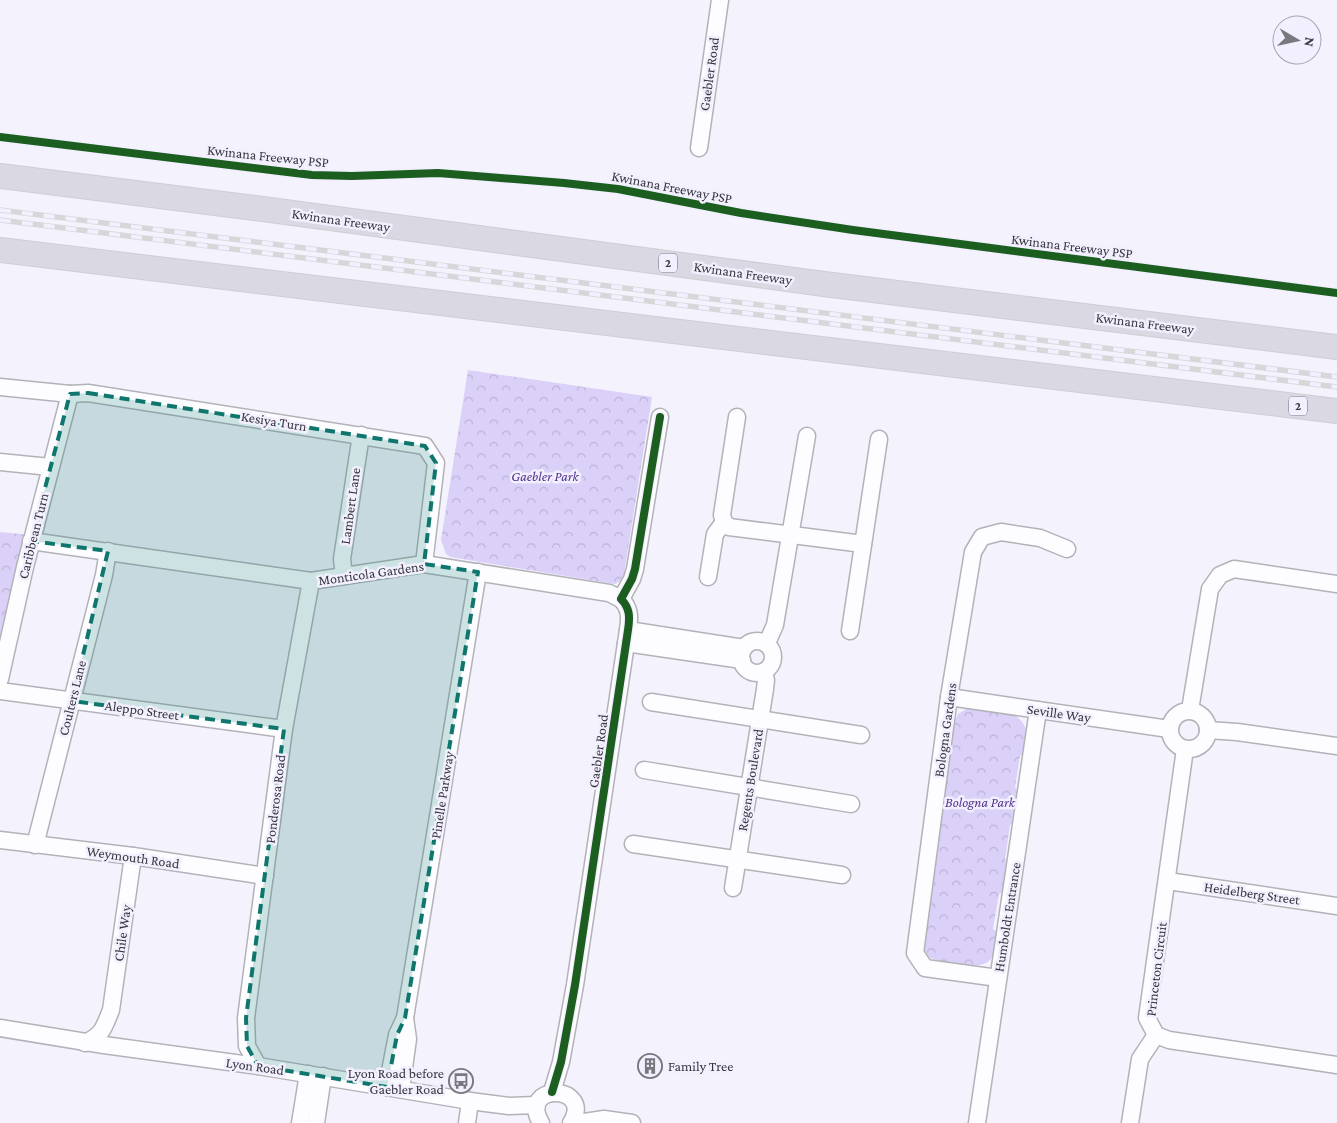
<svg xmlns="http://www.w3.org/2000/svg" width="1337" height="1123" viewBox="0 0 1337 1123" font-family="'Crimson Pro',serif">
<style>
.park{fill:url(#park-crowns)}
.lines{fill:none;stroke-linecap:round;stroke-linejoin:round}
.minor-casing{stroke:#b3b2b8;stroke-width:19}
.highway-casing{stroke:#cfced3;stroke-width:26}
.minor{stroke:#fdfdff;stroke-width:16}
.highway{stroke:#dad8e2;stroke-width:24}
.rail-casing{stroke:#d7d7d9;stroke-width:5.5}
.rail{stroke:#f2efff;stroke-width:4;stroke-dasharray:11;stroke-linecap:butt}
.cycleway-casing{stroke:#f2efff;stroke-width:11}
.cycleway{stroke:#1b5e20;stroke-width:8}
.marked{fill:#0f766e;fill-opacity:0.2;stroke:#0f766e;stroke-width:4;stroke-dasharray:10 6;stroke-linejoin:round}
.labels{text-anchor:middle;dominant-baseline:central;stroke-width:5;stroke-linejoin:round;paint-order:stroke}
.shield{fill:#f2efff;stroke:#706e76;stroke-width:1}
.shield-label{font-size:12px;font-weight:bold;fill:#38363c}
.street-label{font-size:14px;fill:#38363c;stroke:#f2efff}
.park-label{font-size:14px;font-style:italic;fill:#53318f;stroke:#f2efff}
.poi-label{font-size:14px;fill:#38363c;stroke:#f2efff;text-anchor:start}
</style>
<defs>
<pattern id="park-crowns" width="20" height="18" patternUnits="userSpaceOnUse" patternTransform="scale(1.25)"><rect width="20" height="18" fill="#dad0f8"/><path d="M2 6a3 3 0 1 1 6 0M12 15a3 3 0 1 1 6 0" fill="none" stroke="#bcb3d6"/></pattern>
</defs>
<rect width="100%" height="100%" fill="#f4f2fc"/>
<!-- park -->
<g class="park">
<path d="M468,370L652,397L624,574L620,581L615,584L450,557L446,554L441,540Z"/>
<path d="M0,532L31,535L14,582L0,639Z"/>
<path d="M968,708C985,707 1016,709 1024,725C1028,733 1026,745 1025,753L1020,756L1015,787L1019,793L1015,821L1010,825L1005,859L1009,863L1004,891L999,894L993,929L998,933C995,965 987,968 957,964C945,962 936,961 926,956L923,944L953,726L958,714Z"/>
</g>
<g class="lines">
<defs>
<g id="minor">
<path d="M699,148L720,0"/>
<path d="M0,387L70,394L88,393L425,446L436,463L424,564"/>
<path d="M737,417L722,515L724,522L729,527L863,544"/>
<path d="M0,462L50,467"/>
<path d="M31,541L311,581L424,564L609,593L621,599"/>
<path d="M344,576L342,559L361,435"/>
<path d="M708,577L715,534L724,522"/>
<path d="M628,630L744,648"/>
<path d="M850,631L879,439"/>
<circle cx="757" cy="657" r="16"/>
<path d="M626,643L742,660"/>
<path d="M767,643L775,625L807,436"/>
<path d="M0,679L25,567L70,394"/>
<path d="M0,691L284,729"/>
<path d="M949,697L1169,729"/>
<path d="M651,702L861,735"/>
<path d="M1190,710L1210,589L1220,575L1234,569L1337,584"/>
<circle cx="1189" cy="730" r="19"/>
<path d="M1208,730L1237,732L1337,746"/>
<path d="M1185,749L1147,1018L1156,1035L1169,1040L1337,1065"/>
<path d="M644,770L851,804"/>
<path d="M0,840L133,856L265,876"/>
<path d="M633,844L842,875"/>
<path d="M35,845L104,575L108,551"/>
<path d="M1168,881L1337,906"/>
<path d="M733,888L765,689L766,680L763,672"/>
<path d="M998,978L925,968L915,953L949,697L973,552L982,537L1001,532L1040,538L1067,549"/>
<path d="M0,1028L104,1045L258,1066L470,1101L509,1106L537,1105"/>
<path d="M85,1043C103,1035 104,1027 111,1010L133,856"/>
<path d="M258,1066L247,1046L246,1018L284,729L311,581"/>
<path d="M387,1087L397,1035L405,1018L478,572"/>
<path d="M401,1089L408,1039L405,1018"/>
<path d="M552,1092L561,1062L575,985L628,630C630,617 630,608 621,599L632,579L635,569L660,417"/>
<path d="M300,1123L308,1074"/>
<path d="M316,1123L323,1076"/>
<path d="M467,1123L470,1101"/>
<path d="M541,1123C517,1082 595,1084 571,1123"/>
<path d="M578,1123L604,1119L632,1123"/>
<path d="M977,1123L1038,710"/>
<path d="M1130,1123L1140,1059L1156,1035"/>
</g>
<g id="highway">
<path d="M0,176L255,208L824,284L1337,347"/>
<path d="M0,250L1337,411"/>
</g>
</defs>
<!-- minor casing -->
<use href="#minor" class="minor-casing"/>
<!-- highway casing -->
<use href="#highway" class="highway-casing"/>
<!-- minor -->
<use href="#minor" class="minor"/>
<!-- highway -->
<use href="#highway" class="highway"/>
<defs>
<g id="rail">
<path d="M0,210L1337,377"/>
<path d="M0,220L1337,387"/>
</g>
</defs>
<!-- rail casing -->
<use href="#rail" class="rail-casing"/>
<!-- rail -->
<use href="#rail" class="rail"/>
<defs>
<g id="cycleway">
<path d="M0,137L312,175L352,176L438,173L564,183L618,189L741,213L853,230L1337,293"/>
<path d="M552,1092L561,1062L575,985L628,630C630,617 630,608 621,599L632,579L635,569L660,417"/>
</g>
</defs>
<!-- cycleway casing -->
<use href="#cycleway" class="cycleway-casing"/>
<!-- cycleway -->
<use href="#cycleway" class="cycleway"/>
</g>
<!-- marked area -->
<path class="marked" d="M88,393L425,446L436,463L424,564L478,572L405,1018L397,1035L387,1087L258,1066L247,1046L246,1018L284,729L72,701L108,551L31,541L70,394Z"/>
<!-- icons -->
<defs>
<symbol id="building-ring" viewBox="-11 -11 22 22"><circle r="9.5" fill="#f2efff" stroke="#7a787f" stroke-width="1.5"/><path d="M-4-6H4V6H1V3H-1V6H-4ZM-2.5-4.3h1.7v1.8h-1.7ZM.8-4.3h1.7v1.8H.8ZM-2.5-1h1.7V.8h-1.7ZM.8-1h1.7V.8H.8Z" fill="#7a787f"/></symbol>
<symbol id="bus-ring" viewBox="-11 -11 22 22"><circle r="9.5" fill="#f2efff" stroke="#7a787f" stroke-width="1.5"/><path d="M-5-6H5V4H4V6H2V4H-2V6H-4V4H-5ZM-3.5-4V0h7V-4ZM-3.5 1.2v1.5H-2V1.2ZM2 1.2v1.5H3.5V1.2Z" fill="#7a787f"/></symbol>
</defs>
<g fill-rule="evenodd">
<use href="#building-ring" x="636" y="1052" width="28" height="28"/>
<use href="#bus-ring" x="447" y="1067" width="28" height="28"/>
</g>
<g class="labels">
<!-- shield labels -->
<g class="shield">
<rect x="659" y="253.5" width="18" height="19" rx="4"/>
<rect x="1289" y="396.5" width="18" height="19" rx="4"/>
</g>
<g class="shield-label">
<text x="668" y="263">2</text>
<text x="1298" y="406">2</text>
</g>
<!-- street labels -->
<g class="street-label">
<text transform="translate(709 74) rotate(-82)">Gaebler Road</text>
<text transform="translate(268 156) rotate(6)">Kwinana Freeway PSP</text>
<text transform="translate(672 187) rotate(11)">Kwinana Freeway PSP</text>
<text transform="translate(341 220) rotate(8)">Kwinana Freeway</text>
<text transform="translate(1072 246) rotate(7)">Kwinana Freeway PSP</text>
<text transform="translate(743 273) rotate(8)">Kwinana Freeway</text>
<text transform="translate(1145 323) rotate(7)">Kwinana Freeway</text>
<text transform="translate(274 421) rotate(9)">Kesiya Turn</text>
<text transform="translate(350 506) rotate(-82)">Lambert Lane</text>
<text transform="translate(33 536) rotate(-76)">Caribbean Turn</text>
<text transform="translate(371 573) rotate(-8)">Monticola Gardens</text>
<text transform="translate(72 698) rotate(-76)">Coulters Lane</text>
<text transform="translate(142 710) rotate(8)">Aleppo Street</text>
<text transform="translate(1059 713) rotate(8)">Seville Way</text>
<text transform="translate(945 730) rotate(-82)">Bologna Gardens</text>
<text transform="translate(598 751) rotate(-82)">Gaebler Road</text>
<text transform="translate(750 780) rotate(-81)">Regents Boulevard</text>
<text transform="translate(442 795) rotate(-81)">Pinelle Parkway</text>
<text transform="translate(275 799) rotate(-83)">Ponderosa Road</text>
<text transform="translate(133 857) rotate(8)">Weymouth Road</text>
<text transform="translate(1252 893) rotate(8)">Heidelberg Street</text>
<text transform="translate(1007 917) rotate(-81)">Humboldt Entrance</text>
<text transform="translate(122 933) rotate(-82)">Chile Way</text>
<text transform="translate(1156 969) rotate(-83)">Princeton Circuit</text>
<text transform="translate(255 1066) rotate(8)">Lyon Road</text>
</g>
<!-- park labels -->
<g class="park-label">
<text x="545" y="476">Gaebler Park</text>
<text x="980" y="802">Bologna Park</text>
</g>
<!-- poi labels -->
<g class="poi-label">
<text x="668" y="1066">Family Tree</text>
<text x="444" y="1073" text-anchor="end">Lyon Road before<tspan x="444" dy="16">Gaebler Road</tspan></text>
</g>
</g>
<!-- north arrow -->
<g transform="translate(1297 40) rotate(99)"><circle r="24" fill="#f2efff" stroke="#a8a5b1"/>
<path d="M0-4L9 19L0 12L-9 19Z" fill="#7a787f"/>
<text y="-8" font-size="14" font-weight="bold" text-anchor="middle" fill="#38363c">N</text>
</g>
</svg>
